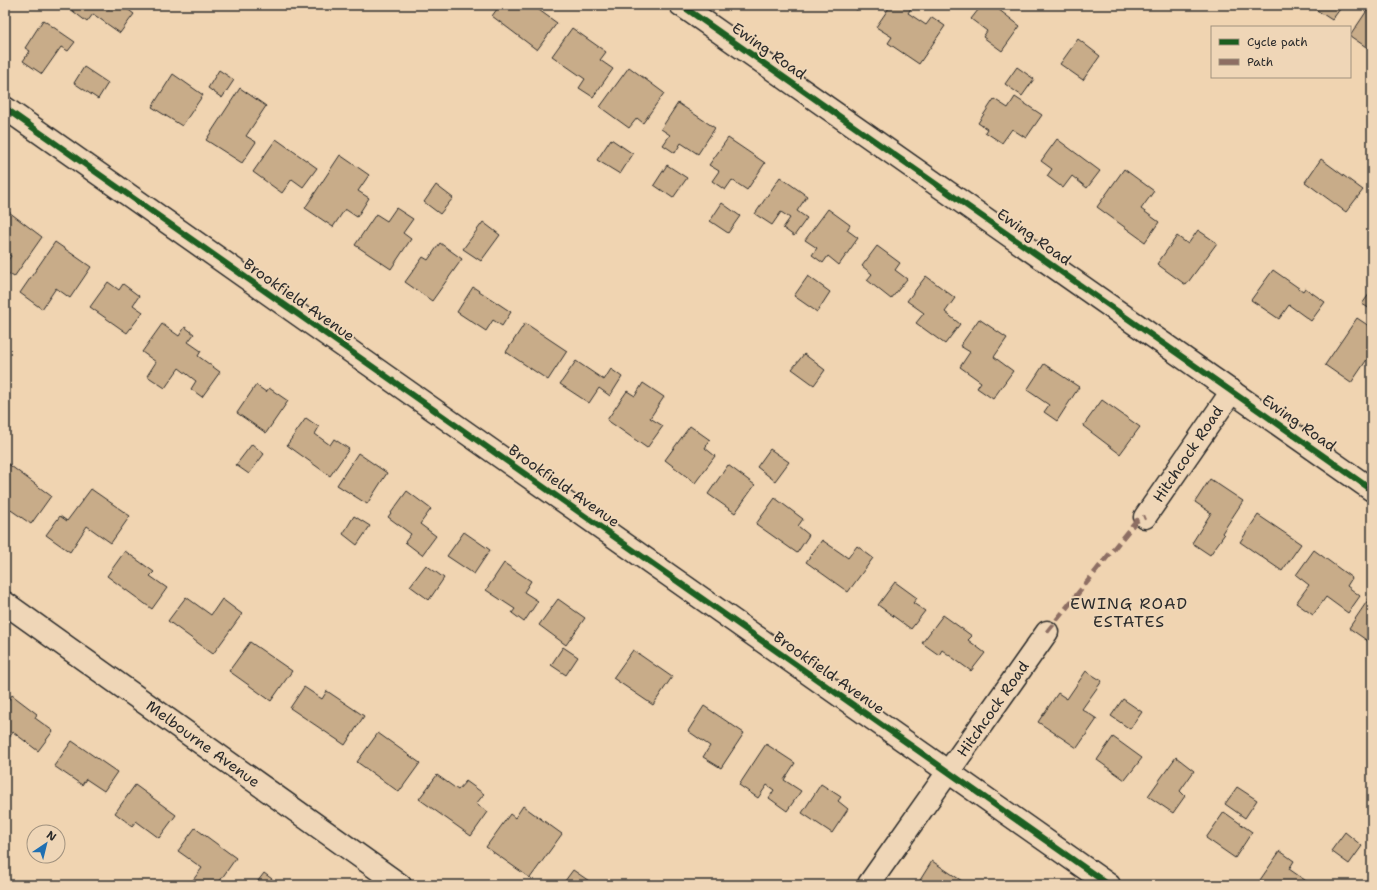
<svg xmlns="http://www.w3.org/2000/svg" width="1377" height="890" viewBox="0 0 1377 890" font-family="'Shantell Sans',sans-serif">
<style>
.building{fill:#c8ac89;stroke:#2b2b2b}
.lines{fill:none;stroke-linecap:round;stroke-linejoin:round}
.minor-casing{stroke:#2b2b2b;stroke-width:25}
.minor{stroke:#efd6b7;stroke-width:22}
.quiet{stroke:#8d6e63;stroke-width:5;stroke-dasharray:10 5;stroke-linecap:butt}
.cycleway-casing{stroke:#efd6b7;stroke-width:8}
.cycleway{stroke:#1b5e20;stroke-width:6}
.labels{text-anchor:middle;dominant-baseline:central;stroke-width:4;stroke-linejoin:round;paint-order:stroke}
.street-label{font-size:15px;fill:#2b2b2b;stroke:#efd6b7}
.neighbourhood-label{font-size:16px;letter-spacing:1px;fill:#2b2b2b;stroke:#efd6b7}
</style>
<rect width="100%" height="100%" fill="#f0d4b1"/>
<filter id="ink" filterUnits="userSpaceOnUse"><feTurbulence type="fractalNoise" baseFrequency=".025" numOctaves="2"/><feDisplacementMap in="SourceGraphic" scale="8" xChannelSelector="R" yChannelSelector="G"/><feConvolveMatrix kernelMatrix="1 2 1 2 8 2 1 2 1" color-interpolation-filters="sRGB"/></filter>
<g filter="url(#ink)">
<!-- building -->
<g class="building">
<path d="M65,5H104L109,9L112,5H122L134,14L120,33L93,14L87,22Z"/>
<path d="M500,5H532L557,23L537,50L492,16Z"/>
<path d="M850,5H861L857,10Z"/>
<path d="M891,5H913L908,13L926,25L932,17L945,26L919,64L888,43L892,37L876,27Z"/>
<path d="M982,5H1001L998,9L1020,26L1002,51L983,37L987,31L971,19Z"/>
<path d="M1309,5H1343L1332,20Z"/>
<path d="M1370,6L1372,7V51L1350,36Z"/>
<path d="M43,20L75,42L68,51L61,47L42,74L23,61L30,51L25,48Z"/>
<path d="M572,28L606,52L600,60L613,69L593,97L579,88L585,79L552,56Z"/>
<path d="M1078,39L1100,56L1083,80L1060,64Z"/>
<path d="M84,67L108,83L98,99L74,83Z"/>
<path d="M629,67L664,93L643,123L637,118L629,128L600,107Z"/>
<path d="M1017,67L1034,79L1022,96L1005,84Z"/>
<path d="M219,70L234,80L222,98L208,88Z"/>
<path d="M173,74L203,95L182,126L152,107Z"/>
<path d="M240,88L266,106L246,136L256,142L242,163L206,140Z"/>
<path d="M1015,97L1042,115L1026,138L1012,129L1002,143L985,132L987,129L978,123L994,99L1008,108Z"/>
<path d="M678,103L715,128L698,154L681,143L675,153L663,145L670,135L661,129Z"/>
<path d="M728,138L765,163L747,190L732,180L725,190L712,181L719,171L709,165Z"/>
<path d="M276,139L317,168L303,187L292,179L282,193L253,172Z"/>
<path d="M611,139L633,154L620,174L597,160Z"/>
<path d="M1057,139L1100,171L1087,188L1072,176L1063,188L1047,176L1052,169L1041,161Z"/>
<path d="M340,155L369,175L358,191L369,198L357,217L345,209L333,227L305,208Z"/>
<path d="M1321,159L1363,190L1346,212L1305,182Z"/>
<path d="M667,165L687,178L673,198L654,185Z"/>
<path d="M1124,169L1154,191L1141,209L1159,222L1145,242L1097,207Z"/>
<path d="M780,177L807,196L797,211L807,218L794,236L783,228L790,218L781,212L772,225L755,214Z"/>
<path d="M436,185L453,198L440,214L424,202Z"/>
<path d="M722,203L740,216L728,233L710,221Z"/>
<path d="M396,208L413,219L403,233L411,239L391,269L355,245L376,214L387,221Z"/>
<path d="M5,209L42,237L14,277L5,271V264L11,256L5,252Z"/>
<path d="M828,209L850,225L847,230L858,238L839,265L828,256L823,263L812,255L817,248L805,240Z"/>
<path d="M483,222L500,235L481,261L463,249Z"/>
<path d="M1198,230L1217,243L1186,285L1157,264L1177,236L1188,244Z"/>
<path d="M55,242L91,267L70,298L56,288L42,309L20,293Z"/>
<path d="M440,243L462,259L432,301L405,282L423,257L428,260Z"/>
<path d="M877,246L900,263L895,270L907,279L891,299L867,280L872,274L862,266Z"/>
<path d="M1273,270L1303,291L1305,288L1325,302L1311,321L1289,305L1279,319L1251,300Z"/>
<path d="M808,276L830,292L817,312L794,296Z"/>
<path d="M926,276L955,298L945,312L960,324L945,344L916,323L924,313L907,301Z"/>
<path d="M108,282L119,290L123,284L139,296L133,305L143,312L127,333L90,307Z"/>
<path d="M473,287L511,312L502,326L493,320L486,331L457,312Z"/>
<path d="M1372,290V310L1362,304Z"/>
<path d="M1357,318L1372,328V352L1351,383L1325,365Z"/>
<path d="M979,319L1007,338L994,357L1013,371L993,399L977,388L981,382L960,367L970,352L960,346Z"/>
<path d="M525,323L567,351L548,380L506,352Z"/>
<path d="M162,324L179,336L185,327L194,334L188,342L201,351L198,356L220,372L202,397L191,389L196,381L179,368L165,388L147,376L156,362L142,352Z"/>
<path d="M804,354L825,370L814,385L792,369Z"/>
<path d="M576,361L604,380L611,369L622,377L610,396L599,388L589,403L560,384Z"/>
<path d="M1044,364L1079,387L1057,421L1044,412L1049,405L1027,390Z"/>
<path d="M643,383L664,397L650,418L663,426L647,448L607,420L627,391L635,396Z"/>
<path d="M256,385L266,392L269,388L288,401L266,433L237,413Z"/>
<path d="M1102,400L1140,427L1120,454L1083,426Z"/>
<path d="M306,418L319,427L315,434L330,445L334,439L349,449L330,476L287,445Z"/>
<path d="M690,426L710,440L705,448L715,456L695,483L665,460Z"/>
<path d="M252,444L264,454L249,474L236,465Z"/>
<path d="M770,449L789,462L775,481L757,467Z"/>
<path d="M358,453L387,473L367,504L337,485Z"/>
<path d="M7,463L51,496L31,524L5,506V466Z"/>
<path d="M728,465L755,485L735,513L708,494Z"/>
<path d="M1210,479L1243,501L1222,533L1224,535L1210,555L1192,543L1211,513L1195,502Z"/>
<path d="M91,489L130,516L111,543L87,526L70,552L46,535L60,516L67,521Z"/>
<path d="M407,491L431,509L420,524L436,536L422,555L405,542L411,534L388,517Z"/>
<path d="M775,498L803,519L798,526L809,535L797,553L756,524Z"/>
<path d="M1258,515L1301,544L1282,571L1240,542Z"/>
<path d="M354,516L370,526L357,545L343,534Z"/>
<path d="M464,532L490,550L474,574L447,556Z"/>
<path d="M822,540L848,558L857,546L873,558L848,592L806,562Z"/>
<path d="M1314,550L1352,578L1347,586L1360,596L1348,613L1326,597L1313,615L1296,603L1309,585L1296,575Z"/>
<path d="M125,551L154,572L150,576L167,588L152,609L107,576Z"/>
<path d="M504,563L531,581L524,592L538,601L524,622L512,613L515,609L486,590Z"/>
<path d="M426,565L444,578L429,600L410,586Z"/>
<path d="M895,582L917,598L913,603L925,611L911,629L878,605Z"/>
<path d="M1372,594V644L1349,628Z"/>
<path d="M186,597L211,615L222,599L242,614L213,654L168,621Z"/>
<path d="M558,599L585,618L566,645L539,625Z"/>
<path d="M943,615L972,636L968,640L985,653L971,671L942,650L939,655L922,643Z"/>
<path d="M250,642L292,671L271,701L229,671Z"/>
<path d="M563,647L578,657L566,675L551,665Z"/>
<path d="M633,650L672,677L653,705L613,678Z"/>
<path d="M1086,671L1102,681L1082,709L1097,719L1077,748L1038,722L1058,693L1067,699Z"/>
<path d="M304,687L322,699L327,691L364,716L345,745L290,708Z"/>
<path d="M12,695L37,714L35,718L53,731L38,751L13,732L5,744V705Z"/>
<path d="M1123,699L1142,712L1130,729L1111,716Z"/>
<path d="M704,706L744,733L721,768L703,757L710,746L688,731Z"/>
<path d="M378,733L420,763L399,792L357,762Z"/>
<path d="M1113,737L1142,758L1125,780L1097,760Z"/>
<path d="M72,741L117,772L104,791L86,779L82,785L54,766Z"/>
<path d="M766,744L795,763L784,780L801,791L787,811L769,798L774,790L767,785L758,798L739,785Z"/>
<path d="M1176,757L1194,771L1180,791L1185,796L1173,813L1148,796Z"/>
<path d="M437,775L458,790L466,781L484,794L476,804L488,812L471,836L419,799Z"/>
<path d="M821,784L841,797L838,801L848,809L832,833L802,813Z"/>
<path d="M135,785L176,815L159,838L136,821L132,826L115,813Z"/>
<path d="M1237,787L1257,800L1245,818L1225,804Z"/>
<path d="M523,806L562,834L530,878L486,847L510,814L515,818Z"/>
<path d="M1224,812L1252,832L1235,858L1206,838Z"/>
<path d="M195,828L236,858L217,885H199L193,880L202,868L178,851Z"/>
<path d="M1345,832L1362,846L1349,864L1331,851Z"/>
<path d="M1280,851L1294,861L1289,869L1312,885H1268L1260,880Z"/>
<path d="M932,861L968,885H917Z"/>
<path d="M573,870L595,885H562Z"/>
<path d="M264,873L280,885H255Z"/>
</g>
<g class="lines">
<defs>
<g id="minor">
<path d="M681,5L1372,490"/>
<path d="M5,108L1109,885"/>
<path d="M1145,517L1232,391"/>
<path d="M5,603L400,885"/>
<path d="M869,884L1047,632"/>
</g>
</defs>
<!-- minor casing -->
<use href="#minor" class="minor-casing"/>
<!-- minor -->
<use href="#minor" class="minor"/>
<!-- quiet -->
<path class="quiet" d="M1047,632L1136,521L1145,517"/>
<defs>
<g id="cycleway">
<path d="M681,5L1372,490"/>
<path d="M5,108L1109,885"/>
</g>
</defs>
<!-- cycleway casing -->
<use href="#cycleway" class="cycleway-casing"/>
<!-- cycleway -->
<use href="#cycleway" class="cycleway"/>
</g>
</g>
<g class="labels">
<!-- street labels -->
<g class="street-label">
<text transform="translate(769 51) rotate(35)">Ewing Road</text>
<text transform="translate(1034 237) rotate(35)">Ewing Road</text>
<text transform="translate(299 300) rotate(35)">Brookfield Avenue</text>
<text transform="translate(1299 423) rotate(35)">Ewing Road</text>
<text transform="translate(1188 454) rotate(-56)">Hitchcock Road</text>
<text transform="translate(564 486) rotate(35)">Brookfield Avenue</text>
<text transform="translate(829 673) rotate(35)">Brookfield Avenue</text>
<text transform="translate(993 709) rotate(-55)">Hitchcock Road</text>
<text transform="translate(203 744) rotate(36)">Melbourne Avenue</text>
</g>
<!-- neighbourhood labels -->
<g class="neighbourhood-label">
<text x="1129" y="603">EWING ROAD<tspan x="1129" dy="18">ESTATES</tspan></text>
</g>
</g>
<!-- margin -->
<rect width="1377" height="890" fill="none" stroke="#efd6b7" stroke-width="20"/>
<rect x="10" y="10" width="1357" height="870" fill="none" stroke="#2b2b2b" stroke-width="1.5" filter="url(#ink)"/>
<!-- legend -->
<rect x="1211" y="26" width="140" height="52" fill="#efd6b7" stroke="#a1927f"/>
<rect x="1219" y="39" width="20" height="6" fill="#1b5e20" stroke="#a1927f"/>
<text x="1247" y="46" font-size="12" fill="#2b2b2b">Cycle path</text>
<rect x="1219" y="59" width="20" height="6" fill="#8d6e63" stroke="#a1927f"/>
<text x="1247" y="66" font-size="12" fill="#2b2b2b">Path</text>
<!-- north arrow -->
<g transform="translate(46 844) rotate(35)"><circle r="19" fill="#efd6b7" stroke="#a1927f"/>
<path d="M0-3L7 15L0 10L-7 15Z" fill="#1f6fb2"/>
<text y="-6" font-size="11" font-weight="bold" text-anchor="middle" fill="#2b2b2b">N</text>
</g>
</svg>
